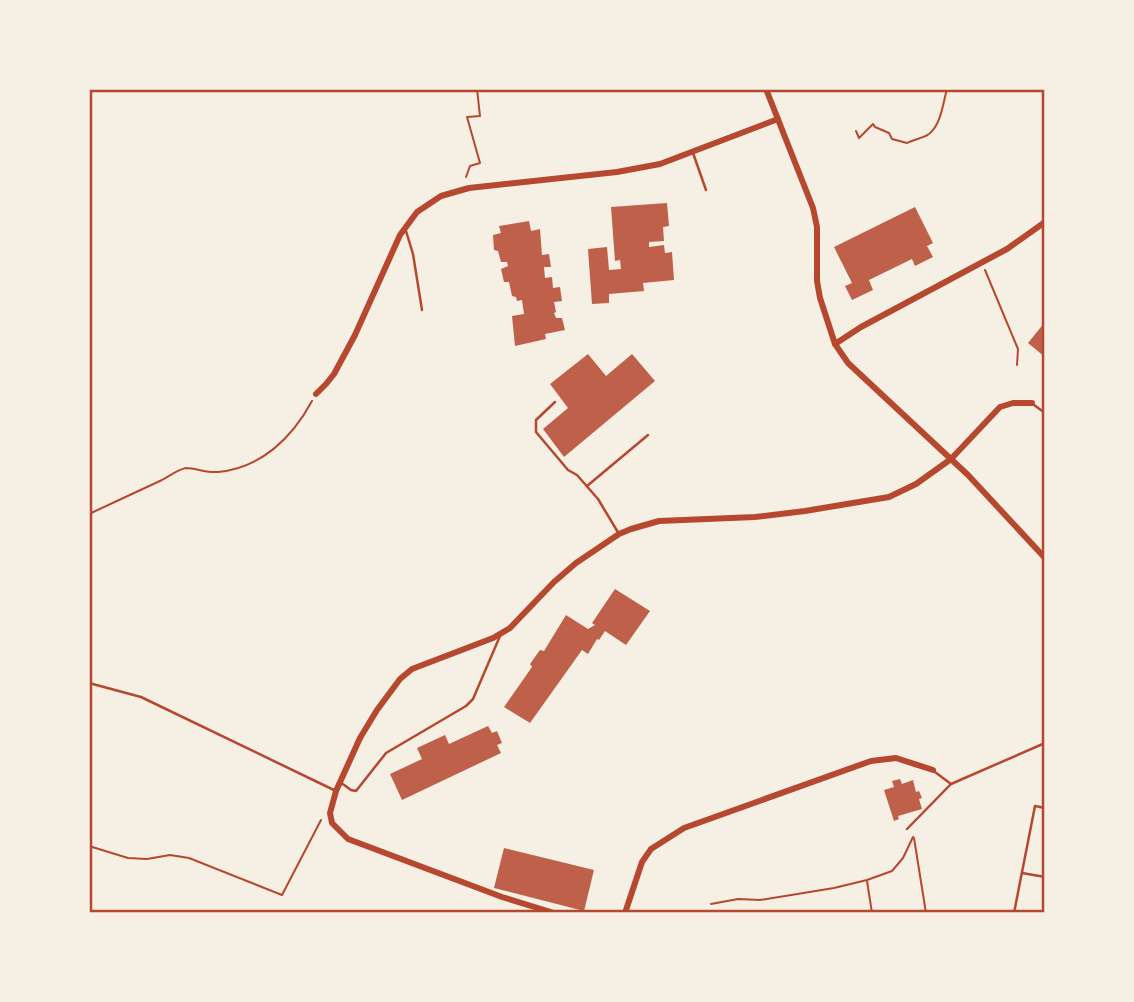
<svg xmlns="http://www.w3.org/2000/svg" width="1134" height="1002" viewBox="0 0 1134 1002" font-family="Raleway,sans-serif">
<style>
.building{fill:#bf614a}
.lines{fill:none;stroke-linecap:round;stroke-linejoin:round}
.path{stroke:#b5482f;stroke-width:2}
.service{stroke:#b5482f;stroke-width:2.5}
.minor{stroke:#b5482f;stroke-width:6}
.neatline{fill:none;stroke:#b5482f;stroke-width:2.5}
</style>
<rect width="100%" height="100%" fill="#f6efe4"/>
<!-- building -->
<g class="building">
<path d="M667,203L669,226L663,227L664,241L649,242V247L664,245L665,253L672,252L674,280L643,283L644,291L609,294V303L592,304L588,249L607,247L609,270L621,269L620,260L615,261L611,207Z"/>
<path d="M915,207L933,243L927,246L933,257L915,266L912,259L869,280L873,290L852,300L845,286L852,283L834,247Z"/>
<path d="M529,221L531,231L540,229L542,255L549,254L551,267H544L545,278L552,277L553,288L560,287L562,301L554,302L556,312L554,313L556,318H562L565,330L545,334L546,339L515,346L512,316L524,314L522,300L517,301L516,297L512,296L509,282H504L501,269L508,266L507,262H501L498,251L494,250L493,235L501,233L499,226Z"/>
<path d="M1045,322V357L1028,343Z"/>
<path d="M588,354L606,376L632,354L655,381L564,457L543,429L568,408L550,384Z"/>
<path d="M615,589L650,611L626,645L605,631L599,640L597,639L588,654L582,650L530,723L504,707L532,667L530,664L540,650L544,651L566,615L588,629L595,625L592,623Z"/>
<path d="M488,726L492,733L497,731L502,743L497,745L501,753L402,800L390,774L422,759L417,748L445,735L449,744Z"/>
<path d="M900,779L902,784L913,780L916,792L919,791L922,798L919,799L922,809L898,816L899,819L894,821L884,790L894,787L892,781Z"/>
<path d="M504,848L594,870L584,911L494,888Z"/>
</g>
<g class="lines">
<!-- path -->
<g class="path">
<path d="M856,131L859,138L873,124L875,127L889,133L892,139L907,143C914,139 922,139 929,134C941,125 943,103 947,89"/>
<path d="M466,177L470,166L480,163L467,117L480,116L477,89"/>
<path d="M985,270L1018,349L1017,365"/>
<path d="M89,514C113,503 138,491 162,480C169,476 179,469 186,468C195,468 207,473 218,472C261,468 292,438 312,401"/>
<path d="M914,838L926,913"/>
<path d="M89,846L128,858L147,859L170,855L189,858L282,895L321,820"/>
<path d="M867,881L872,913"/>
<path d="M711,904L738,899L760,900L834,888L867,880L892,871L903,858L913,837"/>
<path d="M934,913L945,911"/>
</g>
<!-- service -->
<g class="service">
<path d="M693,153L706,190"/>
<path d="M406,231L413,254L422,310"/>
<path d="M555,402L536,420V432L568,470L577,475L598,499L619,534"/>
<path d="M1034,405L1045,413"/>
<path d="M587,486L648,435"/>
<path d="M89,683L141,697L336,791"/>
<path d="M935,772L951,784L1045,743"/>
<path d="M340,782L351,790L356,791L386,753L466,706L473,699L500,636"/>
<path d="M907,829L951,784"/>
<path d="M1022,873L1045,877"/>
<path d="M1014,913L1035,806L1045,808"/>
</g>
<!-- minor -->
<g class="minor">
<path d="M766,89L813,208L817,227V281L820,298L835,344L848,363L968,475L1045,558"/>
<path d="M835,344L861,327L1007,249L1045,222"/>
<path d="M316,394L326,384L334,374L355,335L400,235L417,212L441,196L469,188L617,172L660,164L778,119"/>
<path d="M554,913L502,897L348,839L332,823L330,813L336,791L360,738L377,710L400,679L412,669L493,638L510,628L554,582L576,563L619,534L631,529L659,521L755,517L805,511L889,497L916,484L951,459L1000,407L1013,403H1032"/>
<path d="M625,913L642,862L651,849L684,828L871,761L896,758L933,770"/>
</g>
</g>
<!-- border -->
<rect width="1134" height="1002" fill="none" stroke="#f6efe4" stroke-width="182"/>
<rect x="91" y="91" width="952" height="820" class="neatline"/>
</svg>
